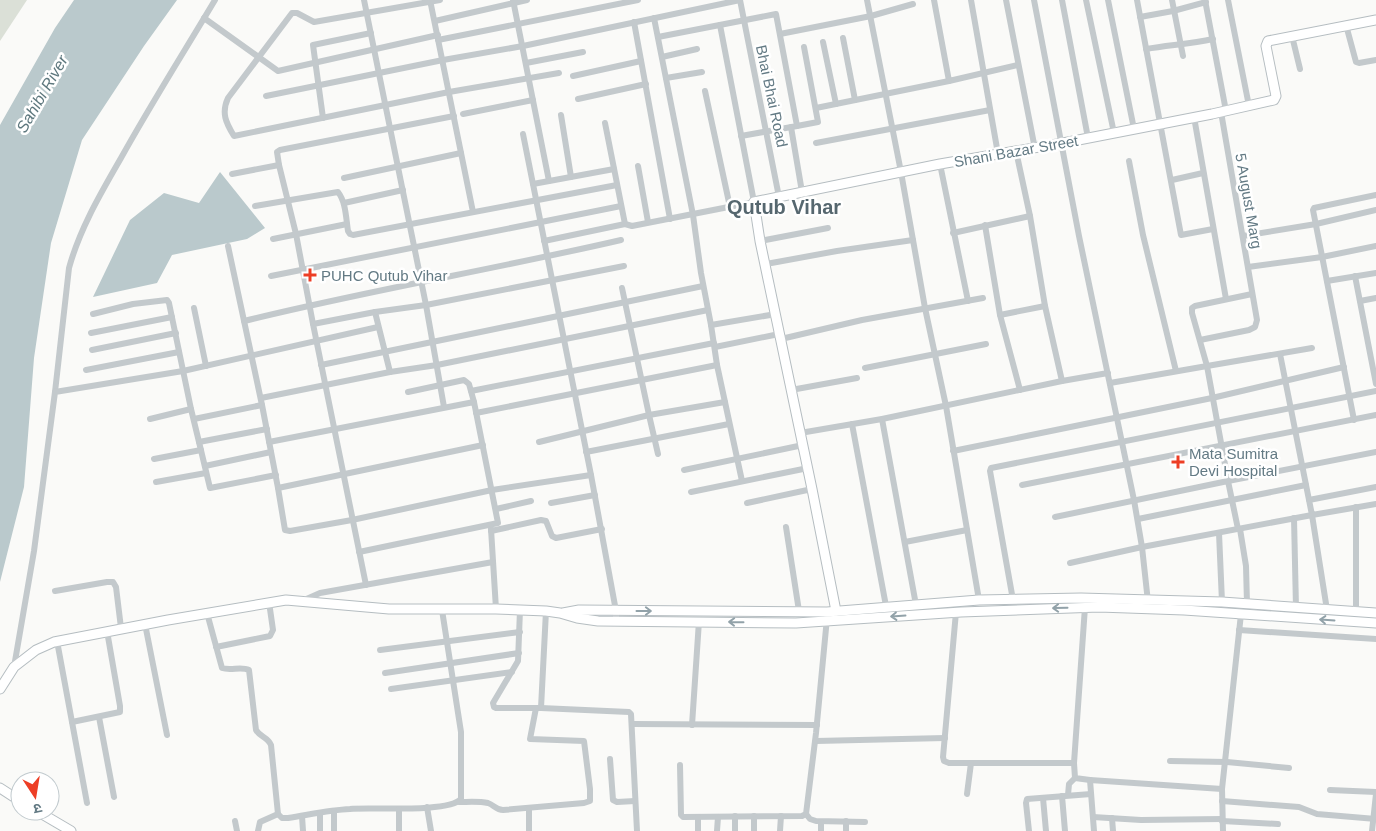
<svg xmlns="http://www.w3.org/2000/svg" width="1376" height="831" viewBox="0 0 1376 831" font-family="Arial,'Noto Sans Devanagari',sans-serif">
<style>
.green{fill:#dbe0d7}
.water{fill:#bac9cc}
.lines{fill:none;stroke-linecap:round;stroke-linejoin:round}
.secondary-casing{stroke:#b5bdc1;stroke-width:11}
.street{stroke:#c3c9cc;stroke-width:6}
.secondary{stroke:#fff;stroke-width:9}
.oneway{stroke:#92a2a9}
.poi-dot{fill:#ed3e25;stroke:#fff;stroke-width:2}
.labels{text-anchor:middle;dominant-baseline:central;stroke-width:5;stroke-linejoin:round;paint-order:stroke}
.street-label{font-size:15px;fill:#637a84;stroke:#fff}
.poi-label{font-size:15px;fill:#637a84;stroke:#fff;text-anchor:start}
.water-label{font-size:16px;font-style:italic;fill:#5e787e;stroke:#fff}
.district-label{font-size:20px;font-weight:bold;fill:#56676f;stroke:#fff}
</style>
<rect width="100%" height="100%" fill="#fafaf8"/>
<!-- green -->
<path class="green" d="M0,0H27L0,41Z"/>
<!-- water -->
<g class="water">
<path d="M74,0H177L144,46L82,140L51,243L34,358L24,487L0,582V125L55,28Z"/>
<path d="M220,172L265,228L247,239L172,255L157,283L93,297L130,220L164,193L199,203Z"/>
</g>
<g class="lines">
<defs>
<g id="secondary">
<path d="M836,611L812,489L760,241L754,202L940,164L1063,143L1212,114L1274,100L1276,96L1266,46L1268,41L1376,20"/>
<path d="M563,613L579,610L827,612L979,600L1081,598L1222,602L1376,613"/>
<path d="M0,689L14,667L36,650L54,642L168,620L286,600L389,609H496L546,611L560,613L577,618L598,621L796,623L961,612L1099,607L1184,610L1376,623"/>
<path d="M0,788L20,801"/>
<path d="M37,811L71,831"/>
</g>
</defs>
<!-- secondary casing -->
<use href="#secondary" class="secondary-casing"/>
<!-- street -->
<g class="street">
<path d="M364,0L426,305L444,407"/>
<path d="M430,0L473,212"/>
<path d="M440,0L314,22L297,13H292L228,98C221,113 226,123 234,136L449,92L559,73"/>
<path d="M513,0L549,181"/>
<path d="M740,0L779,197"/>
<path d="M867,0L901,172L925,308L946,406L979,600"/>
<path d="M934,0L949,81L1018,65"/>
<path d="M971,0L998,154"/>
<path d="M1006,0L1035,149"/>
<path d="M1034,0L1079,236L1134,500L1142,547L1148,602"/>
<path d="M1062,0L1088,138"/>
<path d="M1086,0L1114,133"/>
<path d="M1108,0L1134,129"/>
<path d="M1137,0L1181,235L1213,229"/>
<path d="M1172,0L1183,56"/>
<path d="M1205,0L1226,111"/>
<path d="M1228,0L1249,106"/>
<path d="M1140,17L1173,11L1206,2"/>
<path d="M204,18L278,71L438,35"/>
<path d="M654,18L693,215L701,273L711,325L717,365L742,481"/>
<path d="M435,21L527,0"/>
<path d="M634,22L670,219"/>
<path d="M1346,25L1356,62L1359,63L1376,60"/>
<path d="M780,34L871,16L913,4"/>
<path d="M1292,36L1300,69"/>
<path d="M658,37L776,14L797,126L741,136"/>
<path d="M843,38L855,100"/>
<path d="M438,40L638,0"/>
<path d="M823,42L836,104"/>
<path d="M1146,49C1169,45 1190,44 1213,39"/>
<path d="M662,57L697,49"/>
<path d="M526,63L583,52"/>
<path d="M573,76L641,61"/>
<path d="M666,78L702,72"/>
<path d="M705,91L730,207"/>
<path d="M266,96L443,60L523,46L740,0"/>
<path d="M578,99L646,84"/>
<path d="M816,108L949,81"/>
<path d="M463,114L533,100"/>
<path d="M561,115L571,177"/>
<path d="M1194,117L1226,299"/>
<path d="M323,118L313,45L371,33"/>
<path d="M605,123L625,224L632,226L754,202L720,25"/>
<path d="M797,126L818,122L804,47"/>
<path d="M791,127L802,192"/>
<path d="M523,134L591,475L616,611V621"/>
<path d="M816,143L990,110"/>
<path d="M1016,151L1030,216"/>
<path d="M1129,161L1143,235L1176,371"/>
<path d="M940,164L968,301"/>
<path d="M638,166L648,222"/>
<path d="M232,174L279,165"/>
<path d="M344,178L461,153"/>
<path d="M1172,180L1203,173"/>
<path d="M533,184L614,169"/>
<path d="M344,203L403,190"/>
<path d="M255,206L338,192C346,202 346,219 348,231L350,234L353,235L617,185"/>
<path d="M985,225L1000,315L1020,390"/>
<path d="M953,233L1030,216L1045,306L1062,381"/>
<path d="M1243,236L1316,224L1376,210"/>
<path d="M273,239L347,224"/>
<path d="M544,241L625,224"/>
<path d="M760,241L828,228"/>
<path d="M228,246L262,405L278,488L285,530L290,531L352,520L492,490L591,475"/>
<path d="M766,264L837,251L913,240"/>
<path d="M1248,267L1322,257L1376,246"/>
<path d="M271,276L621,206"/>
<path d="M1355,276L1376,384"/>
<path d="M1327,281L1376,273"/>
<path d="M1360,301L1376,298"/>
<path d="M194,308L206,366"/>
<path d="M375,312L390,372"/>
<path d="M93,314L133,304L167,300L169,303L191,409L199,442"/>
<path d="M1000,315L1045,306"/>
<path d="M244,321C369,290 496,269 621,240"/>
<path d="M313,324L296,234L279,165L277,152L280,150L454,116"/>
<path d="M711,325L776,314"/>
<path d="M91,333L172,317"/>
<path d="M781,339L862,320L983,298"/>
<path d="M1200,340L1249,330L1255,327L1257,320L1221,112"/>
<path d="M715,347L779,334"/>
<path d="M1312,348L1207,366L1228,481L1376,452"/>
<path d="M92,350L176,333"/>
<path d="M1280,354L1309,500"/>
<path d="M321,365L703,286"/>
<path d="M865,368L986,344"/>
<path d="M86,370L179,352"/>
<path d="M1110,383L1207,366L1192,313V308L1195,306L1252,294"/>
<path d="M791,390L857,378"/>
<path d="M471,391L714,343"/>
<path d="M55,392L69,268C80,228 101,193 121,158C151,104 184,52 215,0"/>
<path d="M408,392L464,380L469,384L474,402"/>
<path d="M261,398L390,372L437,365L708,310"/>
<path d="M476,413L717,365"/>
<path d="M150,419L191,409"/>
<path d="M194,419L262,405"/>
<path d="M882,419L916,605"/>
<path d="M1354,420L1313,210L1314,208L1376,195"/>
<path d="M852,424L886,606"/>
<path d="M267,429L199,442L210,488L276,475"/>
<path d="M800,433L882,419L1062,381L1108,373"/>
<path d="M269,442L474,402L498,523L359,552"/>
<path d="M539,442L649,415L622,288"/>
<path d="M953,451L1212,398L1344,367"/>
<path d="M586,452L729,424"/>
<path d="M658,454L649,415L725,402"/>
<path d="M154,459L201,450"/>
<path d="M205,466L271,452"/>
<path d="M684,470L803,445"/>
<path d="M156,482L206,473"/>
<path d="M1022,485L1376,415"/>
<path d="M1376,487L1309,500L1312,515L1376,504"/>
<path d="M278,488L483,445"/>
<path d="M691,492L808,468"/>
<path d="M551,503L595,495"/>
<path d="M747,503L812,489"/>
<path d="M1356,507V612"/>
<path d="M496,509L531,501"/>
<path d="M1055,517L1228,481L1238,529"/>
<path d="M1294,518L1296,608"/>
<path d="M1138,519L1306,485"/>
<path d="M786,527L799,611"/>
<path d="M491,529L496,609"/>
<path d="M1240,529L1246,566L1247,604"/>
<path d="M491,531L541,520L546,521L552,536L556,538L602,529"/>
<path d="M1219,533L1222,602"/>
<path d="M905,542L967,530"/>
<path d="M1070,563L1142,547L1312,515L1327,610"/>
<path d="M366,585L313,324L375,312L426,305L624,266"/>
<path d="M55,591L107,582H113L116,587L121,628"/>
<path d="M1013,600L990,471L991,468L1376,391"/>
<path d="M302,601L320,593L493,562"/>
<path d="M1085,607L1074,763L1075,778L1090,780"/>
<path d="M520,610L518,661L493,703L494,707L496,708H541L546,611"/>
<path d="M956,612L943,757L944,761L949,763H1074"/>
<path d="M207,613L222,668C231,671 241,666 249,670L256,730C260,737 268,737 271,745L278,814L282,818H288C308,815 329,810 350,809C370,807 449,813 461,799V732L442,610"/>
<path d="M145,624L167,735"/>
<path d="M1239,630L1376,639"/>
<path d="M57,641L87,803"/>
<path d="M216,647L270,636L273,630L269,602"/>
<path d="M380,650L520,632"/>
<path d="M14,667L34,551L55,392L183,371L378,327"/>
<path d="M385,673L519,653"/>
<path d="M391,689L512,672"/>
<path d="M541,708L629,712L631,714L637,831"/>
<path d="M99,717L114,797"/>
<path d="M72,722L120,712V706L107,631"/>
<path d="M633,724L817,725"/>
<path d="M692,725L699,621"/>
<path d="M816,741L945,738"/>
<path d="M610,759L613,800L617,802L635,801"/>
<path d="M1170,761L1227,762L1289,768"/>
<path d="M680,765L681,815L683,817L802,816L806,814L816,733L827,618"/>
<path d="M1330,790L1376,792"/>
<path d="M967,794L971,763"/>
<path d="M1068,795L1069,784L1075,778"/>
<path d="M1062,796L1065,831"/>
<path d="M1043,798L1046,831"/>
<path d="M1222,801L1299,807L1317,814L1376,819"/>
<path d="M459,802C468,802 479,801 488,803C494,805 496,810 503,810L584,803L590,801V789L584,741L530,739L536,708"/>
<path d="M427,807L431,831"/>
<path d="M399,809V831"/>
<path d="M334,811V831"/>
<path d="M320,813V831"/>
<path d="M806,814L810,819L816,821L865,822"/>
<path d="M302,816L303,831"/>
<path d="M1093,817L1141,820L1222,819"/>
<path d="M1112,818L1113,831"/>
<path d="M235,821L237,831"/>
<path d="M1222,821L1278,824"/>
<path d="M821,822V831"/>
<path d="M258,831L260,822L278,814"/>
<path d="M529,831V809"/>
<path d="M698,831V817"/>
<path d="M717,831L718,817"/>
<path d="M735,831V816"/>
<path d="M754,831V816"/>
<path d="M780,831L781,816"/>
<path d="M846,831V821"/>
<path d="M1029,831L1026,803L1027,799L1091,794"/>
<path d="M1094,831L1090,780L1222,789"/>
<path d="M1223,831L1222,789L1241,614"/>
<path d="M1372,831L1376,794"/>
</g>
<!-- secondary -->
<use href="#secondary" class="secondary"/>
</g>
<!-- one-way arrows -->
<defs><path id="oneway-shaft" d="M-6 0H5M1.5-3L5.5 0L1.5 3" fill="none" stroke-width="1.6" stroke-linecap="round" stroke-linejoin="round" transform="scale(1.25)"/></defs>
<g class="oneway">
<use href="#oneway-shaft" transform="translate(1060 608) rotate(179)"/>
<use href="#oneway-shaft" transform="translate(644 611)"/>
<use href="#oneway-shaft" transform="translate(898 616) rotate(176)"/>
<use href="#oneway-shaft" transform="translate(1327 620) rotate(-176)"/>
<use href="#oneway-shaft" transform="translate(736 622) rotate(-179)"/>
</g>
<!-- markers -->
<g class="poi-dot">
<path d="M307.5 267.5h5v5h5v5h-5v5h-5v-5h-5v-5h5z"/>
<path d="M1175.5 454.5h5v5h5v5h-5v5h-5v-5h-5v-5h5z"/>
</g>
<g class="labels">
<!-- street labels -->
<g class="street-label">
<text transform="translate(772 96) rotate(78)">Bhai Bhai Road</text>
<text transform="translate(1016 151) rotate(-10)">Shani Bazar Street</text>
<text transform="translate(1249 201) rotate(80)">5 August Marg</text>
</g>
<!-- poi labels -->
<g class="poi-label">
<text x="321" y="275">PUHC Qutub Vihar</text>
<text x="1189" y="453">Mata Sumitra<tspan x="1189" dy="17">Devi Hospital</tspan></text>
</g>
<!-- water labels -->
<g class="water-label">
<text transform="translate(42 94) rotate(-60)">Sahibi River</text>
</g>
<!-- district labels -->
<g class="district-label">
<text x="784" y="207">Qutub Vihar</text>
</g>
</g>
<!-- north arrow -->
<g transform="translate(35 796) rotate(168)"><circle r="24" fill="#ffffff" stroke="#c1cace"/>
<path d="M0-4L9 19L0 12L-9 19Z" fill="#ed3e25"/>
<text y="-8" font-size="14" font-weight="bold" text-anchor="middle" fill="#637a84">उ</text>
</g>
</svg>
